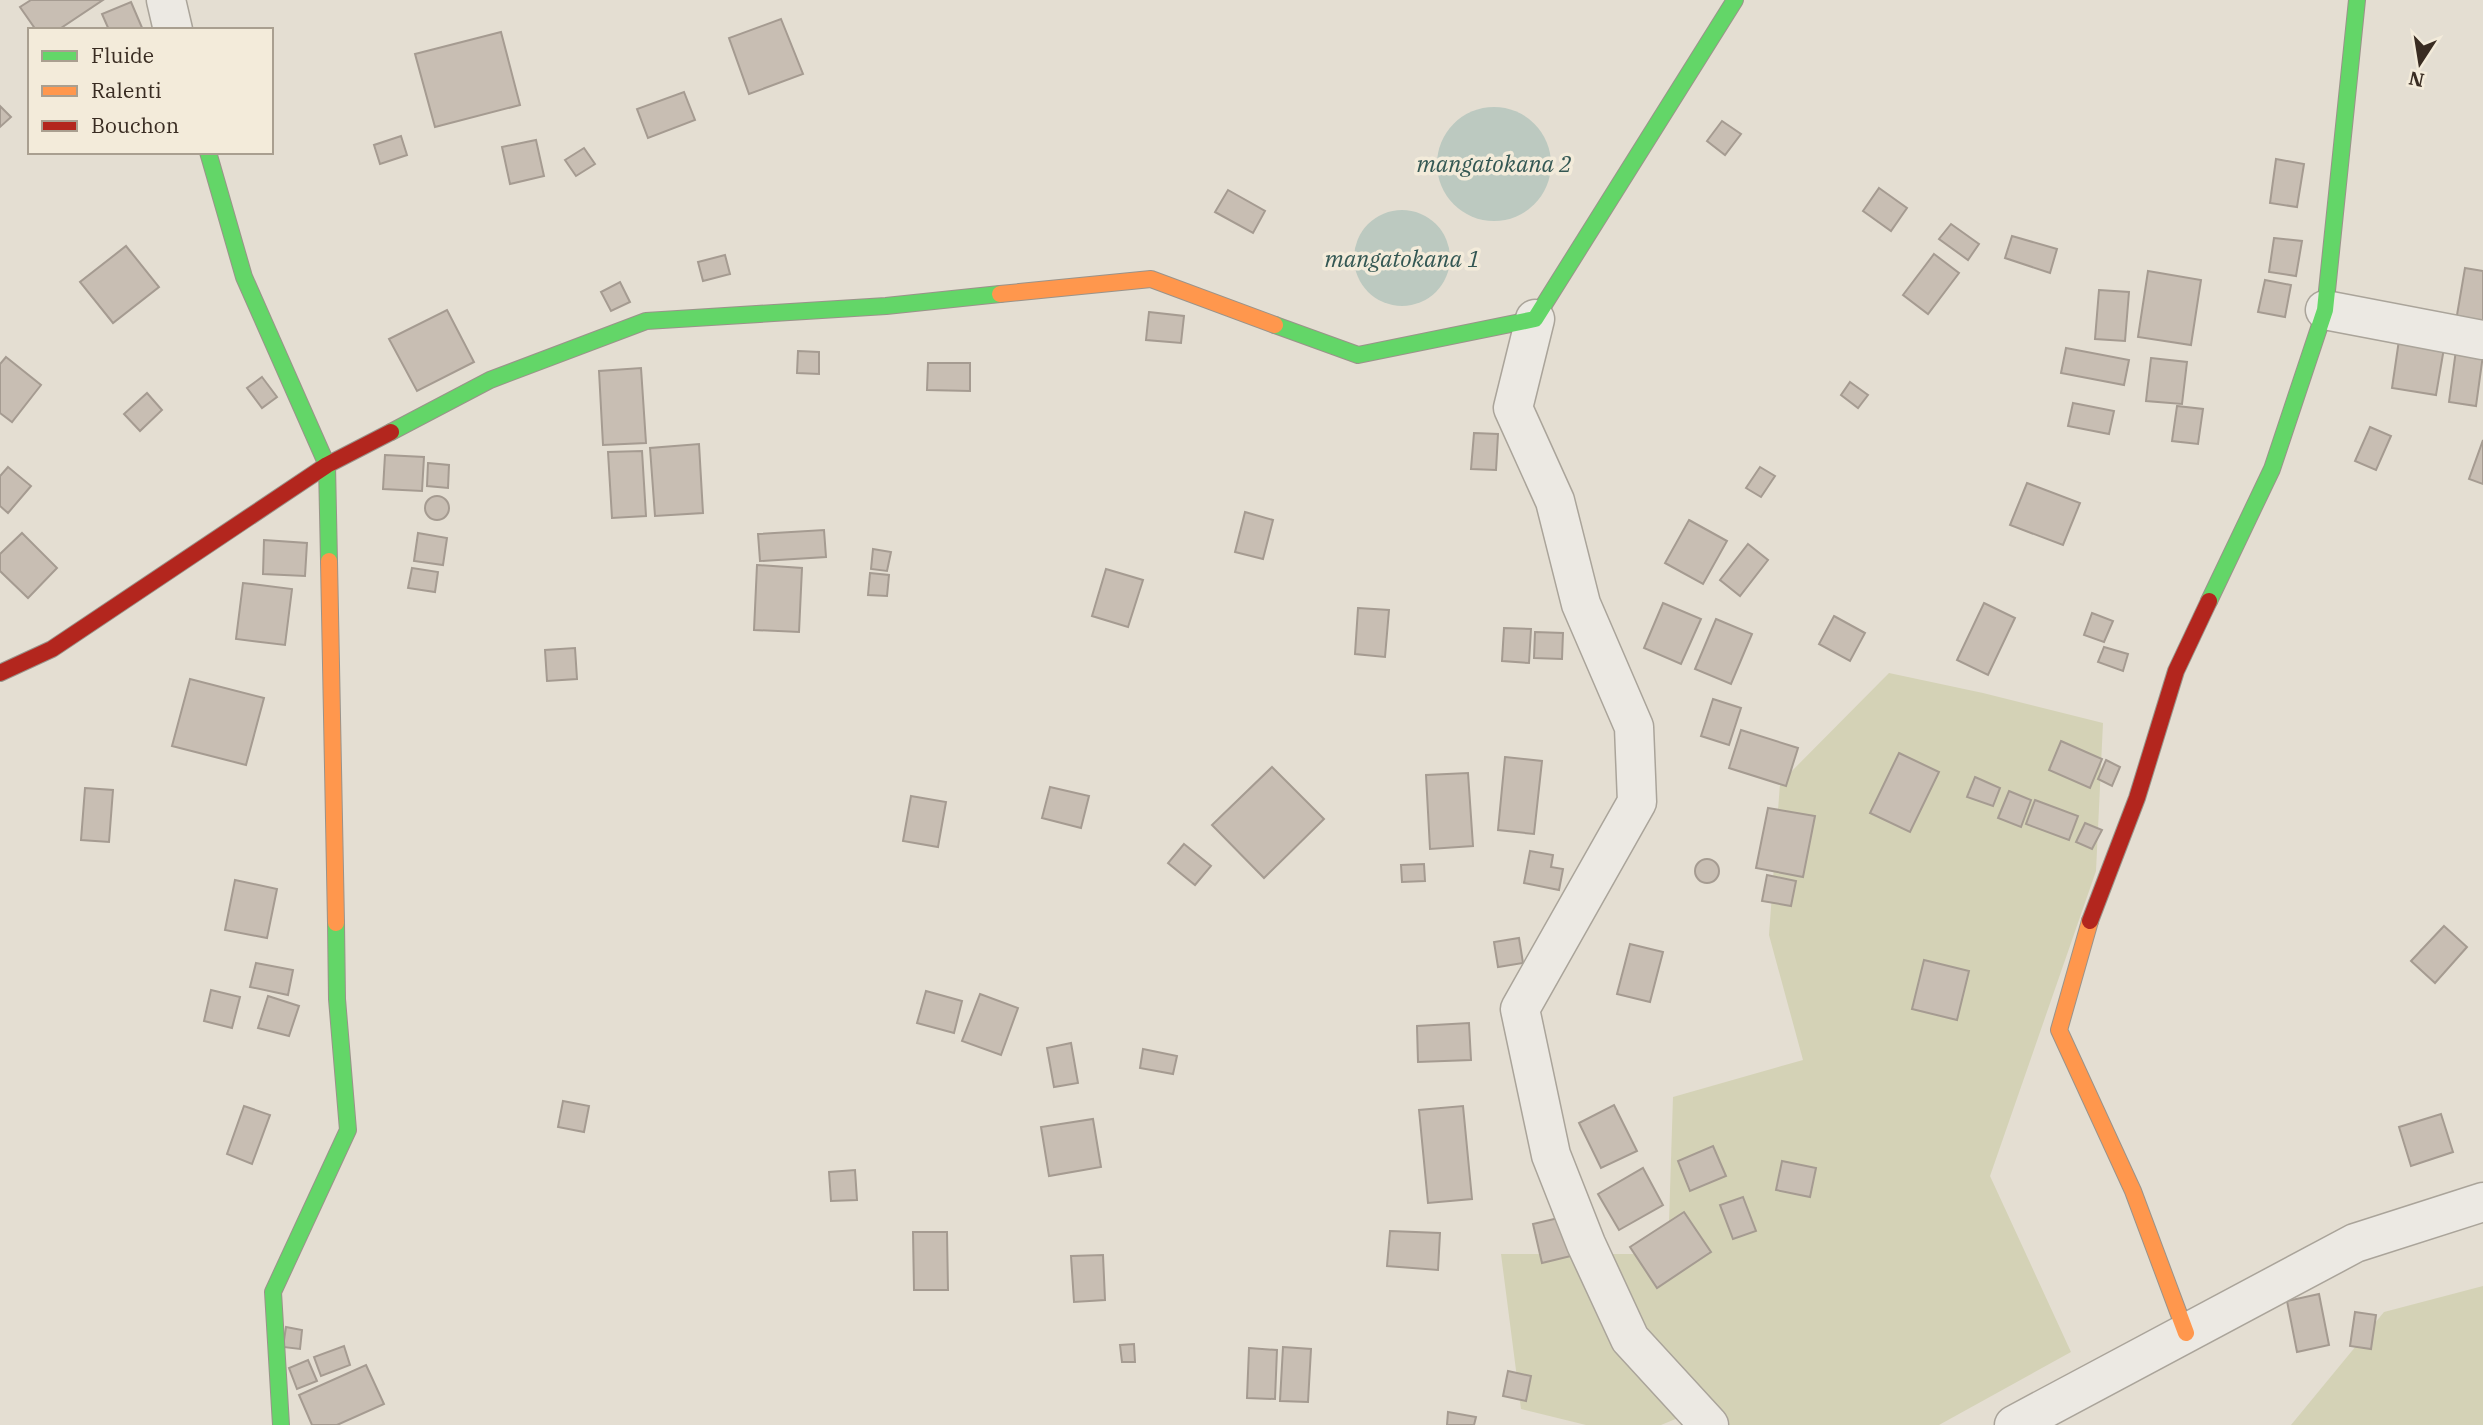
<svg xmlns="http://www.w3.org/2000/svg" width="2483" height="1425" viewBox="0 0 2483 1425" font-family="'IBM Plex Serif',serif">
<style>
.green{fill:#d4d2b6}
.water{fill:#bcc9c0}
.building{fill:#c8beb3;stroke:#a59b91;stroke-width:2}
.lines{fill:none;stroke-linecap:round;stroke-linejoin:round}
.street-casing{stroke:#aaa49a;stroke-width:41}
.fast-casing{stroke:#9a938a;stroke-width:18}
.slow-casing{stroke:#9a938a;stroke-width:18}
.jam-casing{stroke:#9a938a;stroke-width:18}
.street{stroke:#ece9e3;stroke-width:38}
.fast{stroke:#63d668;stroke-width:16}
.slow{stroke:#ff974d;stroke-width:16}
.jam{stroke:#b3261e;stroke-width:16}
.labels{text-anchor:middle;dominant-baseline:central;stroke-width:7;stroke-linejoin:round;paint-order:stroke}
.water-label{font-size:23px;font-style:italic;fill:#335753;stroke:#f3ebda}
</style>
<rect width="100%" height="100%" fill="#e4ded2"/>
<!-- green -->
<g class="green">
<path d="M1889,673L1983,693L2103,723L2096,871L1990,1176L2071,1352L1939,1425H1685L1678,1418L1661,1425H1586L1521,1409L1501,1254H1668L1673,1097L1803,1060L1769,935L1780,783Z"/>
<path d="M2483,1286V1425H2291L2384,1312Z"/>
</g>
<!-- water -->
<g class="water">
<circle cx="1494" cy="164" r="57"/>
<circle cx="1402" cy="258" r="48"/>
</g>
<!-- building -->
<g class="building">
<path d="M31,0H103L58,30H36L20,7Z"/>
<path d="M131,2L143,30H109L102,14Z"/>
<path d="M781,19L803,74L749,94L729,38Z"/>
<path d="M501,32L520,105L435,127L415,54Z"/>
<path d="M684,92L695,120L648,138L637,109Z"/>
<path d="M0,106L11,117L0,127Z"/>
<path d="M1722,121L1741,134L1725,155L1707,141Z"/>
<path d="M401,136L407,155L380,164L374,145Z"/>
<path d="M536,140L544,176L510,184L502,147Z"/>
<path d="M584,148L595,164L576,176L565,160Z"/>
<path d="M2276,159L2304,164L2297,207L2270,203Z"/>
<path d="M1879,188L1907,208L1891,231L1863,211Z"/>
<path d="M1228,190L1265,211L1253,233L1215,212Z"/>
<path d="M1951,224L1979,244L1968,260L1939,239Z"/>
<path d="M2012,236L2057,249L2050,273L2005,258Z"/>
<path d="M2274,238L2302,241L2296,276L2269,272Z"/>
<path d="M126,246L159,287L113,323L80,282Z"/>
<path d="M1934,254L1959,273L1928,314L1903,295Z"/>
<path d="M725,255L730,274L703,281L698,262Z"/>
<path d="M2465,268L2483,271V326L2456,321Z"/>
<path d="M2148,271L2201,280L2191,345L2138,337Z"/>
<path d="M2265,280L2291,285L2285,317L2258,312Z"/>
<path d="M620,282L630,302L611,311L601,292Z"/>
<path d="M2099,290L2129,292L2125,341L2095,339Z"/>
<path d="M447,310L474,362L417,391L389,339Z"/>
<path d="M1149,312L1184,316L1181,343L1146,340Z"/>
<path d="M2399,340L2444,348L2436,395L2392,388Z"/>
<path d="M2066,348L2129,360L2124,385L2061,373Z"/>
<path d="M2456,350L2483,355L2476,406L2449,402Z"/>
<path d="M798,351L819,352V374L797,373Z"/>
<path d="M6,357L41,385L12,422L0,413V364Z"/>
<path d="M2151,358L2187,362L2182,404L2146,401Z"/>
<path d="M928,363H970V391L927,390Z"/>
<path d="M641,368L646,443L603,445L599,371Z"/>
<path d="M262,377L277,397L262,408L247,388Z"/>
<path d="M1850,382L1868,395L1858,408L1841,395Z"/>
<path d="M147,393L162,410L140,431L124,414Z"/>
<path d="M2073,403L2114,411L2109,434L2068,426Z"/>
<path d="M2177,406L2203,409L2198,444L2172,441Z"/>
<path d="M2370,427L2391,436L2376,470L2355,461Z"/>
<path d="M1474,433L1498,434L1496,470L1471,469Z"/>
<path d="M2483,440V484L2469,479Z"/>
<path d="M699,444L703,513L655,516L650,448Z"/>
<path d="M642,451L646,516L612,518L608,452Z"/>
<path d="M385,455L424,457L422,491L383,489Z"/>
<path d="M428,463L449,465L448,488L427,486Z"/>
<path d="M8,467L31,486L8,513L0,506V476Z"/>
<path d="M1760,467L1775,476L1761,497L1746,488Z"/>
<path d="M2027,483L2080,503L2063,545L2010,525Z"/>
<circle cx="437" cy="508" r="12"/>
<path d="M1245,512L1273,520L1263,559L1235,552Z"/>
<path d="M1689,520L1727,541L1703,584L1665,563Z"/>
<path d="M824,530L826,557L760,561L758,534Z"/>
<path d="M22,533L57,568L28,598L0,571V554Z"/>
<path d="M418,533L447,538L443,565L414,561Z"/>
<path d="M264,540L307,543L305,576L263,574Z"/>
<path d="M1748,544L1768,560L1740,596L1720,580Z"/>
<path d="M873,549L891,552L887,571L871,569Z"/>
<path d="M757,565L802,568L799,632L754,630Z"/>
<path d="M412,568L438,572L435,592L408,588Z"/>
<path d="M1106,569L1143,580L1128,627L1092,616Z"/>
<path d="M870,573L889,575L887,596L868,595Z"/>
<path d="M243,583L292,589L285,645L236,639Z"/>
<path d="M1663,603L1701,619L1681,664L1644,648Z"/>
<path d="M1984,603L2015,618L1988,675L1957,660Z"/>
<path d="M1358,608L1389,610L1385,657L1355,654Z"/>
<path d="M2092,613L2113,621L2104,642L2084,635Z"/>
<path d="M1834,616L1865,633L1850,661L1819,644Z"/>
<path d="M1716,619L1752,634L1731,684L1695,669Z"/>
<path d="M1504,628L1531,629L1529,663L1502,661Z"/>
<path d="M1535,632L1563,633L1562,659L1534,658Z"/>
<path d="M2104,647L2128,654L2123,671L2098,662Z"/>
<path d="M575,648L577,679L547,681L545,650Z"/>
<path d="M190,679L264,698L246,765L172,746Z"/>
<path d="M1713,699L1741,708L1729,745L1701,736Z"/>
<path d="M1741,730L1798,748L1786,786L1729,768Z"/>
<path d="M2061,741L2102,759L2090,788L2049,770Z"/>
<path d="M1899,753L1939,772L1910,832L1870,813Z"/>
<path d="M1505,757L1542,761L1534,834L1498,830Z"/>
<path d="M2106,760L2120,767L2112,786L2098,779Z"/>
<path d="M1272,767L1324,819L1264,878L1212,825Z"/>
<path d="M1468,773L1473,846L1430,849L1426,775Z"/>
<path d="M1975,777L2000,788L1993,806L1967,797Z"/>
<path d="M1050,787L1089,796L1081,828L1042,818Z"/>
<path d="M85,788L113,790L109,842L81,840Z"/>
<path d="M2009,791L2031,800L2021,827L1998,818Z"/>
<path d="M911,796L946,802L938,847L903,841Z"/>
<path d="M2035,800L2078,816L2069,840L2026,824Z"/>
<path d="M1768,808L1815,816L1803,877L1756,868Z"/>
<path d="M2085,823L2102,830L2092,849L2076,842Z"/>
<path d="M1184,844L1211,866L1195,885L1168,863Z"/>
<path d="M1530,851L1553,855L1551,867L1563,869L1559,890L1524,883Z"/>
<circle cx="1707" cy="871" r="12"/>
<path d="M1424,864L1425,881L1402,882L1401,865Z"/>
<path d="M1767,875L1796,881L1791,906L1762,901Z"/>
<path d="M235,880L277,889L267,938L225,930Z"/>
<path d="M2444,926L2467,947L2435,983L2411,961Z"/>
<path d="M1519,938L1523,963L1498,967L1494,942Z"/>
<path d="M1630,944L1663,952L1650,1002L1617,994Z"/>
<path d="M1924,960L1969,971L1957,1020L1912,1009Z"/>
<path d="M256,963L293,970L288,995L250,987Z"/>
<path d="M211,990L240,997L232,1028L204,1021Z"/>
<path d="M926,991L962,1001L954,1033L917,1023Z"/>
<path d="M980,994L1018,1008L1001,1055L962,1041Z"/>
<path d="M268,996L299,1006L289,1036L258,1028Z"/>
<path d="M1469,1023L1471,1060L1418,1062L1417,1026Z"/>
<path d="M1071,1043L1078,1083L1054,1087L1047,1048Z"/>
<path d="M1143,1049L1177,1056L1173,1074L1140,1068Z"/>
<path d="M563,1101L589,1106L584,1132L558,1127Z"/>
<path d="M1614,1105L1637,1151L1601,1168L1579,1123Z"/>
<path d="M244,1106L270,1115L252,1164L227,1154Z"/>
<path d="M1463,1106L1472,1199L1428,1203L1419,1110Z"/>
<path d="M2441,1114L2453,1152L2411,1166L2399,1127Z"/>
<path d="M1093,1119L1101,1167L1049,1176L1041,1127Z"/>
<path d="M1713,1146L1726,1176L1690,1191L1678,1161Z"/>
<path d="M1782,1161L1816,1168L1810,1197L1776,1190Z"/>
<path d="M1643,1168L1663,1205L1619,1230L1598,1194Z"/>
<path d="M855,1170L857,1200L831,1201L829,1172Z"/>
<path d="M1743,1197L1756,1231L1733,1239L1720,1205Z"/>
<path d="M1684,1212L1711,1252L1657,1288L1630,1247Z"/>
<path d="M1567,1216L1575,1255L1542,1263L1533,1224Z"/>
<path d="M1390,1231L1440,1233L1438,1270L1387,1266Z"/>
<path d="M913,1232H947L948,1290H914Z"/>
<path d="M1103,1255L1105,1300L1074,1302L1071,1256Z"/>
<path d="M2319,1294L2329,1345L2297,1352L2287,1301Z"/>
<path d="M2355,1312L2376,1315L2371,1349L2350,1346Z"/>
<path d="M286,1327L302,1330L300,1349L283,1347Z"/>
<path d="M1134,1344L1135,1362H1122L1120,1345Z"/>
<path d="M344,1346L350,1365L321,1376L314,1357Z"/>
<path d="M1283,1347L1311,1349L1308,1402L1280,1401Z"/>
<path d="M1249,1348L1277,1350L1275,1399L1247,1398Z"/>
<path d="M308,1360L317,1381L297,1389L289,1368Z"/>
<path d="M366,1365L384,1404L337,1425H312L299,1395Z"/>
<path d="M1508,1371L1531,1376L1526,1401L1503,1396Z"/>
<path d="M1448,1412L1476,1417L1474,1425H1447Z"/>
</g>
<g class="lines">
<defs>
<g id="street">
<path d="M166,0L173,30"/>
<path d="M2325,310L2483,340"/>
<path d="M1535,319L1513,408L1555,501L1581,604L1634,727L1637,802L1520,1009L1551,1155L1586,1244L1630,1339L1709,1425"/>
<path d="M2014,1425L2355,1243L2483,1202"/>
</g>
<g id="fast">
<path d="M208,152L244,277L327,465L329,561"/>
<path d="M1275,325L1358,355L1535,319L1735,0"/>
<path d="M391,432L490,380L646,321L886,306L1000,294"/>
<path d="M2209,601L2272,469L2325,310L2357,0"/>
<path d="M281,1425L273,1292L348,1130L337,999L336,923"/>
</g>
<g id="slow">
<path d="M1000,294L1151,279L1275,325"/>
<path d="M329,561L336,923"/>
<path d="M2090,921L2059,1030L2133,1191L2186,1333"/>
</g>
<g id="jam">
<path d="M0,673L52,649L327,465L391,432"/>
<path d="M2090,921L2137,798L2176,671L2209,601"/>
</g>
</defs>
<!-- street casing -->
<use href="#street" class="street-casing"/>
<!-- fast casing -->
<use href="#fast" class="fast-casing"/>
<!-- slow casing -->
<use href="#slow" class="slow-casing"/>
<!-- jam casing -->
<use href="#jam" class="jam-casing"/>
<!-- street -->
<use href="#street" class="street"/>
<!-- fast -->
<use href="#fast" class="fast"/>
<!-- slow -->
<use href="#slow" class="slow"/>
<!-- jam -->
<use href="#jam" class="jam"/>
</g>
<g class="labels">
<!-- water labels -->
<g class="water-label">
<text x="1494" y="163">mangatokana 2</text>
<text x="1402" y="258">mangatokana 1</text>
</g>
</g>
<!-- legend -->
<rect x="28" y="28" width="245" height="126" fill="#f3ebda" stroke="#a99f90" stroke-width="2"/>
<rect x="42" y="51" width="35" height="10" fill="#63d668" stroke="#a99f90" stroke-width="2"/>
<text x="91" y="63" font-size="21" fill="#392c22">Fluide</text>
<rect x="42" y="86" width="35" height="10" fill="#ff974d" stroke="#a99f90" stroke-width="2"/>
<text x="91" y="98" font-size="21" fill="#392c22">Ralenti</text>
<rect x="42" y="121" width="35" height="10" fill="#b3261e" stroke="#a99f90" stroke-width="2"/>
<text x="91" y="133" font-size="21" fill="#392c22">Bouchon</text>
<!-- north arrow -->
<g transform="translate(2420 63) rotate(192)" stroke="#f3ebda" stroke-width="5" paint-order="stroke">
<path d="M0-5L12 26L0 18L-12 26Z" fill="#392c22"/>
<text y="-10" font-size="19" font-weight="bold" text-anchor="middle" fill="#392c22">N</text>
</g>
</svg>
